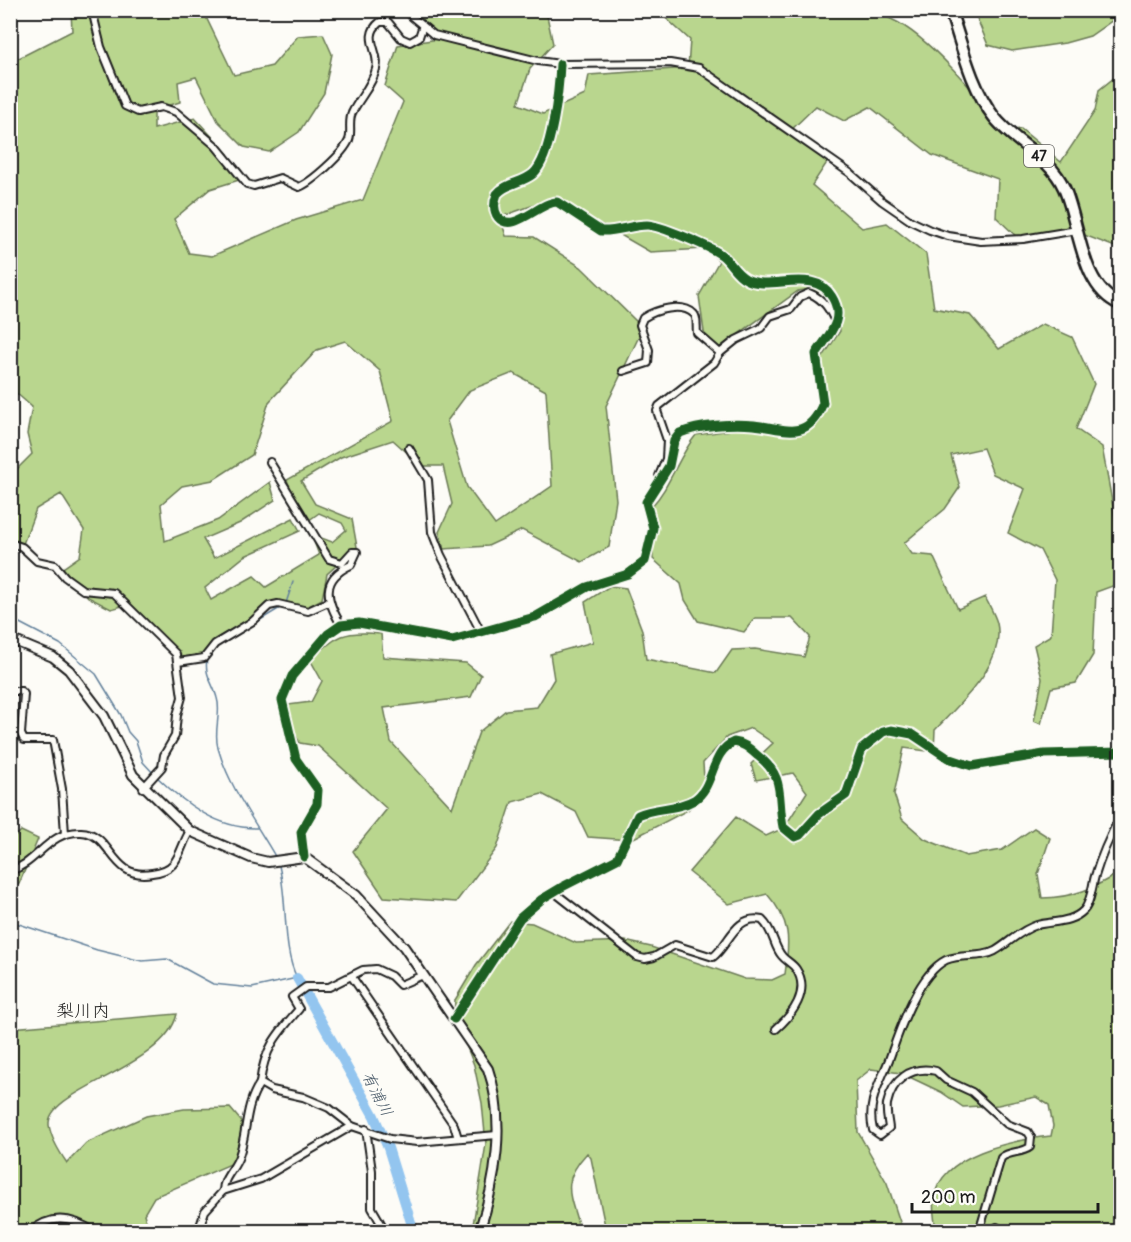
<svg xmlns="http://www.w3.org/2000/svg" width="1131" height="1242" viewBox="0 0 1131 1242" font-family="Pangolin,'Klee One',sans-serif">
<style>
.green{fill:#b9d68e;stroke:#6a7955;stroke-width:1.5;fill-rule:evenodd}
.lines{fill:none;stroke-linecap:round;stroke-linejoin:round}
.stream{stroke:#63819b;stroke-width:1.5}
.river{stroke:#93c5ef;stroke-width:10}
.minor-casing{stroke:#1c1c1c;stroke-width:10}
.tertiary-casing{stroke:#1c1c1c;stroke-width:12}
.primary-casing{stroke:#1c1c1c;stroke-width:15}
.minor{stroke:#fdfcf7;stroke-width:6}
.tertiary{stroke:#fdfcf7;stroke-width:8}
.primary{stroke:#fdfcf7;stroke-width:10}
.cycleway-casing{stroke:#fdfcf7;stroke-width:13}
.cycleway{stroke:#1b5e20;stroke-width:9}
.labels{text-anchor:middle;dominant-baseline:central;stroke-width:4.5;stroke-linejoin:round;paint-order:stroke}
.shield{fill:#fdfcf7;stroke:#605f5e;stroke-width:1.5}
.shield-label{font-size:14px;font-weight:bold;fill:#1c1c1c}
.water-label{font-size:16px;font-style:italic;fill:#465766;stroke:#fdfcf7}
.quarter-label{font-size:18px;fill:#1c1c1c;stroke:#fdfcf7}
</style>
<rect width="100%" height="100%" fill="#fdfcf7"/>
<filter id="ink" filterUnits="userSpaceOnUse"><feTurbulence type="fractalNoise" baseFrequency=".0167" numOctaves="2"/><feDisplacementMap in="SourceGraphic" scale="12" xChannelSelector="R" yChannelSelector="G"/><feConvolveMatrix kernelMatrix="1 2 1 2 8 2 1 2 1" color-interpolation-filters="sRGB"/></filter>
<g filter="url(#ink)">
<!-- green -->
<g class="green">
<path d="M1120,10V15L1090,36L1065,43L1012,51L988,45L974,11Z"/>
<path d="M71,11H203L234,75L272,66L298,36L323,34L332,54L324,93L299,132L269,152L244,147L218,121L196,77L178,82L180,102L154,110V129L195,118L228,154L239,180L210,189L174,219L189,253L212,256L296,220L363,200L403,102L385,86L398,45L439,39L405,11H546L553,44L530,69L518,104L543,114L585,95L589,75L688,68L690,40L658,11H864C873,13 883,15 891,19C929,36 980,98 1005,131L1021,129L1061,162L1095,111L1099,90L1120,73V249L1069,229L1017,237L996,217L998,179L932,155L870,107L844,121L816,106L788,133L830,158L812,185L862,228L887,223L926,254L934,308L970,315L999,349L1043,324L1072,337L1094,384L1076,429L1102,447L1120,545V589L1115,585L1096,592L1093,655L1076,683L1051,688L1041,724L1034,721L1042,679L1034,645L1051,635L1055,580L1040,550L1008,533L1025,489L993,474L983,448L951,455L960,487L945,509L904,543L912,554L933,556L958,609L985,597C989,605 995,615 997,623C1006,664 960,703 935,730L934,752L904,748L894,794L902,819L925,839L966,856L1002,850L1034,828L1050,838L1038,874L1042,898C1072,898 1095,888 1120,872V1231H936C935,1221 932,1208 934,1198C941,1154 1013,1140 1051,1136L1053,1126L1049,1105L1036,1097L998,1105L963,1107L941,1092L901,1073L871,1069L856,1081L858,1132L887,1183L903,1231H606L591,1158L587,1153C559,1183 571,1196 580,1231H472L486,1144L482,1103L474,1065L454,1015L455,1000L476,965L510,921L532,923L576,943L625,941L651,947L745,979L772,980L785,974C790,939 791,921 767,894L729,904L689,872L736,817L766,836L784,828L807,792L793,773L756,780L751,764L773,743L751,728L727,737L703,763L705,795L688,810L630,840L588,837L576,812L542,794L512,802L497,848L456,902L384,897L353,851L387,809L318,746L300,743L280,706L311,702L322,681L311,661C336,635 344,630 381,634L383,657L466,663L481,675L471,697L384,708L391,742L452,808L479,732L506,710L537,707L554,679L550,654L593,642L585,602L610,586L626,588L642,630L646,659L716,673L732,650L755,649L804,657L810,637L792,618H755L744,632L698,621L685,600L681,584L653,559L651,507C671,486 677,458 696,435L739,429L796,434L827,405L815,369L840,331L838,310L812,289L798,291L719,348L705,339L699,296L719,261L705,249L650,252L605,226L545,201L500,217L506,236L534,237L581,267L643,328L606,406L616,500L609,547L582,562L522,530L488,546L444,549L439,532L452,504L443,466H422L393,440L341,457L301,481L315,504L352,519L357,547L327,574L322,599L307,607L268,603L251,618L215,639L206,656L180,661L130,604L111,609L88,597L63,568L80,556L84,530L61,494L36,509L23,544L11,543V475L32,454L27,434L32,407L14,391L11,392V62L72,31ZM345,341L380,371L393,421L287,480L305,523L319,513L342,523L346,530L332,542L311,534L319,555L266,587L254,576L211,600L205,588L245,556L300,531L293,518L214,558L203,539L240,523L275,500L270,482L218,520L165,541L161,504L182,486L213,480L252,455L269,402L317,350ZM513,373L546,391L552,486L495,525L467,487L447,421L470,390Z"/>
<path d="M21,831L38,839L19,884L11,889L10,842Z"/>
<path d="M177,1014C165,1068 46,1089 49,1125C51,1138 60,1153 67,1163L86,1143L146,1116L184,1109L230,1108L241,1121L243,1151L233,1163L154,1197L144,1214L149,1231L11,1232V1028Z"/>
</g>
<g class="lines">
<!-- stream -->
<g class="stream">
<path d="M286,603L293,582"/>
<path d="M10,618L60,644L96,674L121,715L128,732L136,741L143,762L154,774"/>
<path d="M244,630L280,608"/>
<path d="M207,659C204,675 213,683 217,698C222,713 213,730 218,748C229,787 256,823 276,858"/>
<path d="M157,777C184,803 218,829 257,828"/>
<path d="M10,921L97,950L142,961L167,959L213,984L252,988L297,978C281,947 289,900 278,862"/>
</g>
<!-- river -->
<path class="river" d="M297,978L374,1116L388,1148L414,1232"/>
<defs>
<g id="minor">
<path d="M92,10L101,47L125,106L138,112L161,107L176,112L216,146L247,184L254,186L280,178L299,187C312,182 344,153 349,140C352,132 348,121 352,113C359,98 372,86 376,69C381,52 361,37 380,22H388L401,38L410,42L419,37L422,28"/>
<path d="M404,10L434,35L538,61L560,64L670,63L699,68L850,173L882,201L911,221L930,230L948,236L981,241L1023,239L1077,230"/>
<path d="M623,371L648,363L649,350L640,325L643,318C655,310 682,302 694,314C698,318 696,327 697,333L720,353L736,340L761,328L770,316L791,309L800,297L809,293C824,299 830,310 836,324"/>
<path d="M409,448L428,480L432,532L441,555L481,632"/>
<path d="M270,462L329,559L342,563L352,552H357L351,565C320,579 326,600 341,625"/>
<path d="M659,476L666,459L667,440L657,411L659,406L714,363L720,353"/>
<path d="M10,543L22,547L37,561L55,565L65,577L83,590L114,593L176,654L182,697L177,715L175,736L164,755L162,767L143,788"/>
<path d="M178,662L204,658L215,644L253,621L269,606L278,604L308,611L326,603L330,604"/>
<path d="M10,691H21L24,694L21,734L24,740H53L62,789L65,834"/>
<path d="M304,857L301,832L317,804L318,790L296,759L282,700L292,676L328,634L341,625L359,623L452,640L535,617L587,587L628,574L645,561L653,528L646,502L669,466L674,441L680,433C700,425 732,423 754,425C785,428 807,443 823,403L816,354C828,335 846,320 832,297C815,266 769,292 746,279C734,273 730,260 720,254C708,246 659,225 647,225C631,225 617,232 601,231L557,202C539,202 513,235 498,217C493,210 494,202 497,194C506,183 522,183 533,174C552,157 559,89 560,64"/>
<path d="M10,871C38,863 48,831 81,832C113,833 110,881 152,873C160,872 168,870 173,864C181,855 183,841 190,831"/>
<path d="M554,892L637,957L645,959L654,957L675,945L713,957C729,945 735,914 762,920C774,931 773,946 782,956C786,961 792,963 796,969C811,991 792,1015 776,1029"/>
<path d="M423,975L400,985L391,976L376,969L363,970L329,987H306L292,997L299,1009C277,1034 264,1049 260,1083L272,1090L303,1097L329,1108L352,1126L390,1139L417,1142L497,1135"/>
<path d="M352,977L454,1125L458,1138"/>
<path d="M454,1019L520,918L542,899L562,887L617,859L638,815C656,807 677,810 694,800C715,787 710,752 734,742C744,743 750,749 758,756C786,777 777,796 783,827L795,837L800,835L819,814L846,795L862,749L883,732L891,730L912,734L948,758L972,766L1044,754L1120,752"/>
<path d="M366,1129L372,1171V1208L386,1232"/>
<path d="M223,1191C223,1177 235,1169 239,1156C248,1130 244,1107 260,1083"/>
<path d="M30,1232C51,1213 74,1218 95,1232"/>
<path d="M198,1232L205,1211L223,1191L261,1179L352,1126"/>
<path d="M979,1232L1001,1158C1010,1150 1021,1154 1030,1147L1031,1137L1028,1132L1007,1124L972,1092L946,1080L936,1071C911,1065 892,1080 887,1104C886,1112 888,1120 889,1128L880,1135L873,1130C866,1101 881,1082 890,1057C900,1029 918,974 946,960C961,953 980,959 995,951C1009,943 1020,930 1037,925C1053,921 1072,923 1084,910C1091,902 1092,886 1095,876C1101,856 1110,836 1120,817"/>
<path d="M989,1232L997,1227L1000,1232"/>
</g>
<path id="tertiary" d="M10,639L53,657L69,670L104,716L133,775L190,831L251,858L268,862L304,857L356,895L404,947L488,1069C506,1120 496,1182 479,1232"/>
<path id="primary" d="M950,10C962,45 971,87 994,117C1015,144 1050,156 1064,188C1080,224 1080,287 1120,304"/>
</defs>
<!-- minor casing -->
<use href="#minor" class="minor-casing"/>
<!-- tertiary casing -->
<use href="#tertiary" class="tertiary-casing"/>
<!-- primary casing -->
<use href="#primary" class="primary-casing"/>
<!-- minor -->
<use href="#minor" class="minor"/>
<!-- tertiary -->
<use href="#tertiary" class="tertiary"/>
<!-- primary -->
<use href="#primary" class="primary"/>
<defs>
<g id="cycleway">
<path d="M304,857L301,832L317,804L318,790L296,759L282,700L292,676L328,634L341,625L359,623L452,640L535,617L587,587L628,574L645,561L653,528L646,502L669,466L674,441L680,433C700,425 732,423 754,425C785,428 807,443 823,403L816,354C828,335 846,320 832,297C815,266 769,292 746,279C734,273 730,260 720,254C708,246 659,225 647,225C631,225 617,232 601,231L557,202C539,202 513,235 498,217C493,210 494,202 497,194C506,183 522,183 533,174C552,157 559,89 560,64"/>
<path d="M454,1019L520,918L542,899L562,887L617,859L638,815C656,807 677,810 694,800C715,787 710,752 734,742C744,743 750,749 758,756C786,777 777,796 783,827L795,837L800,835L819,814L846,795L862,749L883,732L891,730L912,734L948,758L972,766L1044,754L1120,752"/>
</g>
</defs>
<!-- cycleway casing -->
<use href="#cycleway" class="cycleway-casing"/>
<!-- cycleway -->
<use href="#cycleway" class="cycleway"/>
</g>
</g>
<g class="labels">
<!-- shield labels -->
<rect class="shield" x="1024" y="145" width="30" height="22" rx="4.5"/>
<g class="shield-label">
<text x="1039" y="156">47</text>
</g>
<!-- water labels -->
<g class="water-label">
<text transform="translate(377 1094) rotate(63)">有浦川</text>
</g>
<!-- quarter labels -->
<g class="quarter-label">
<text x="83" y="1011">梨川内</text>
</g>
</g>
<!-- margin -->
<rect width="1131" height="1242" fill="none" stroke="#fdfcf7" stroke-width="36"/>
<rect x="18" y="18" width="1095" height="1206" fill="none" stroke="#1c1c1c" stroke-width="2" filter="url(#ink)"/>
<!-- scale -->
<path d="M912 1203v9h186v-9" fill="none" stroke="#1c1c1c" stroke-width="3"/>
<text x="921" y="1203" font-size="18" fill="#1c1c1c" stroke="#fdfcf7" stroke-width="4.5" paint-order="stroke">200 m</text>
</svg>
